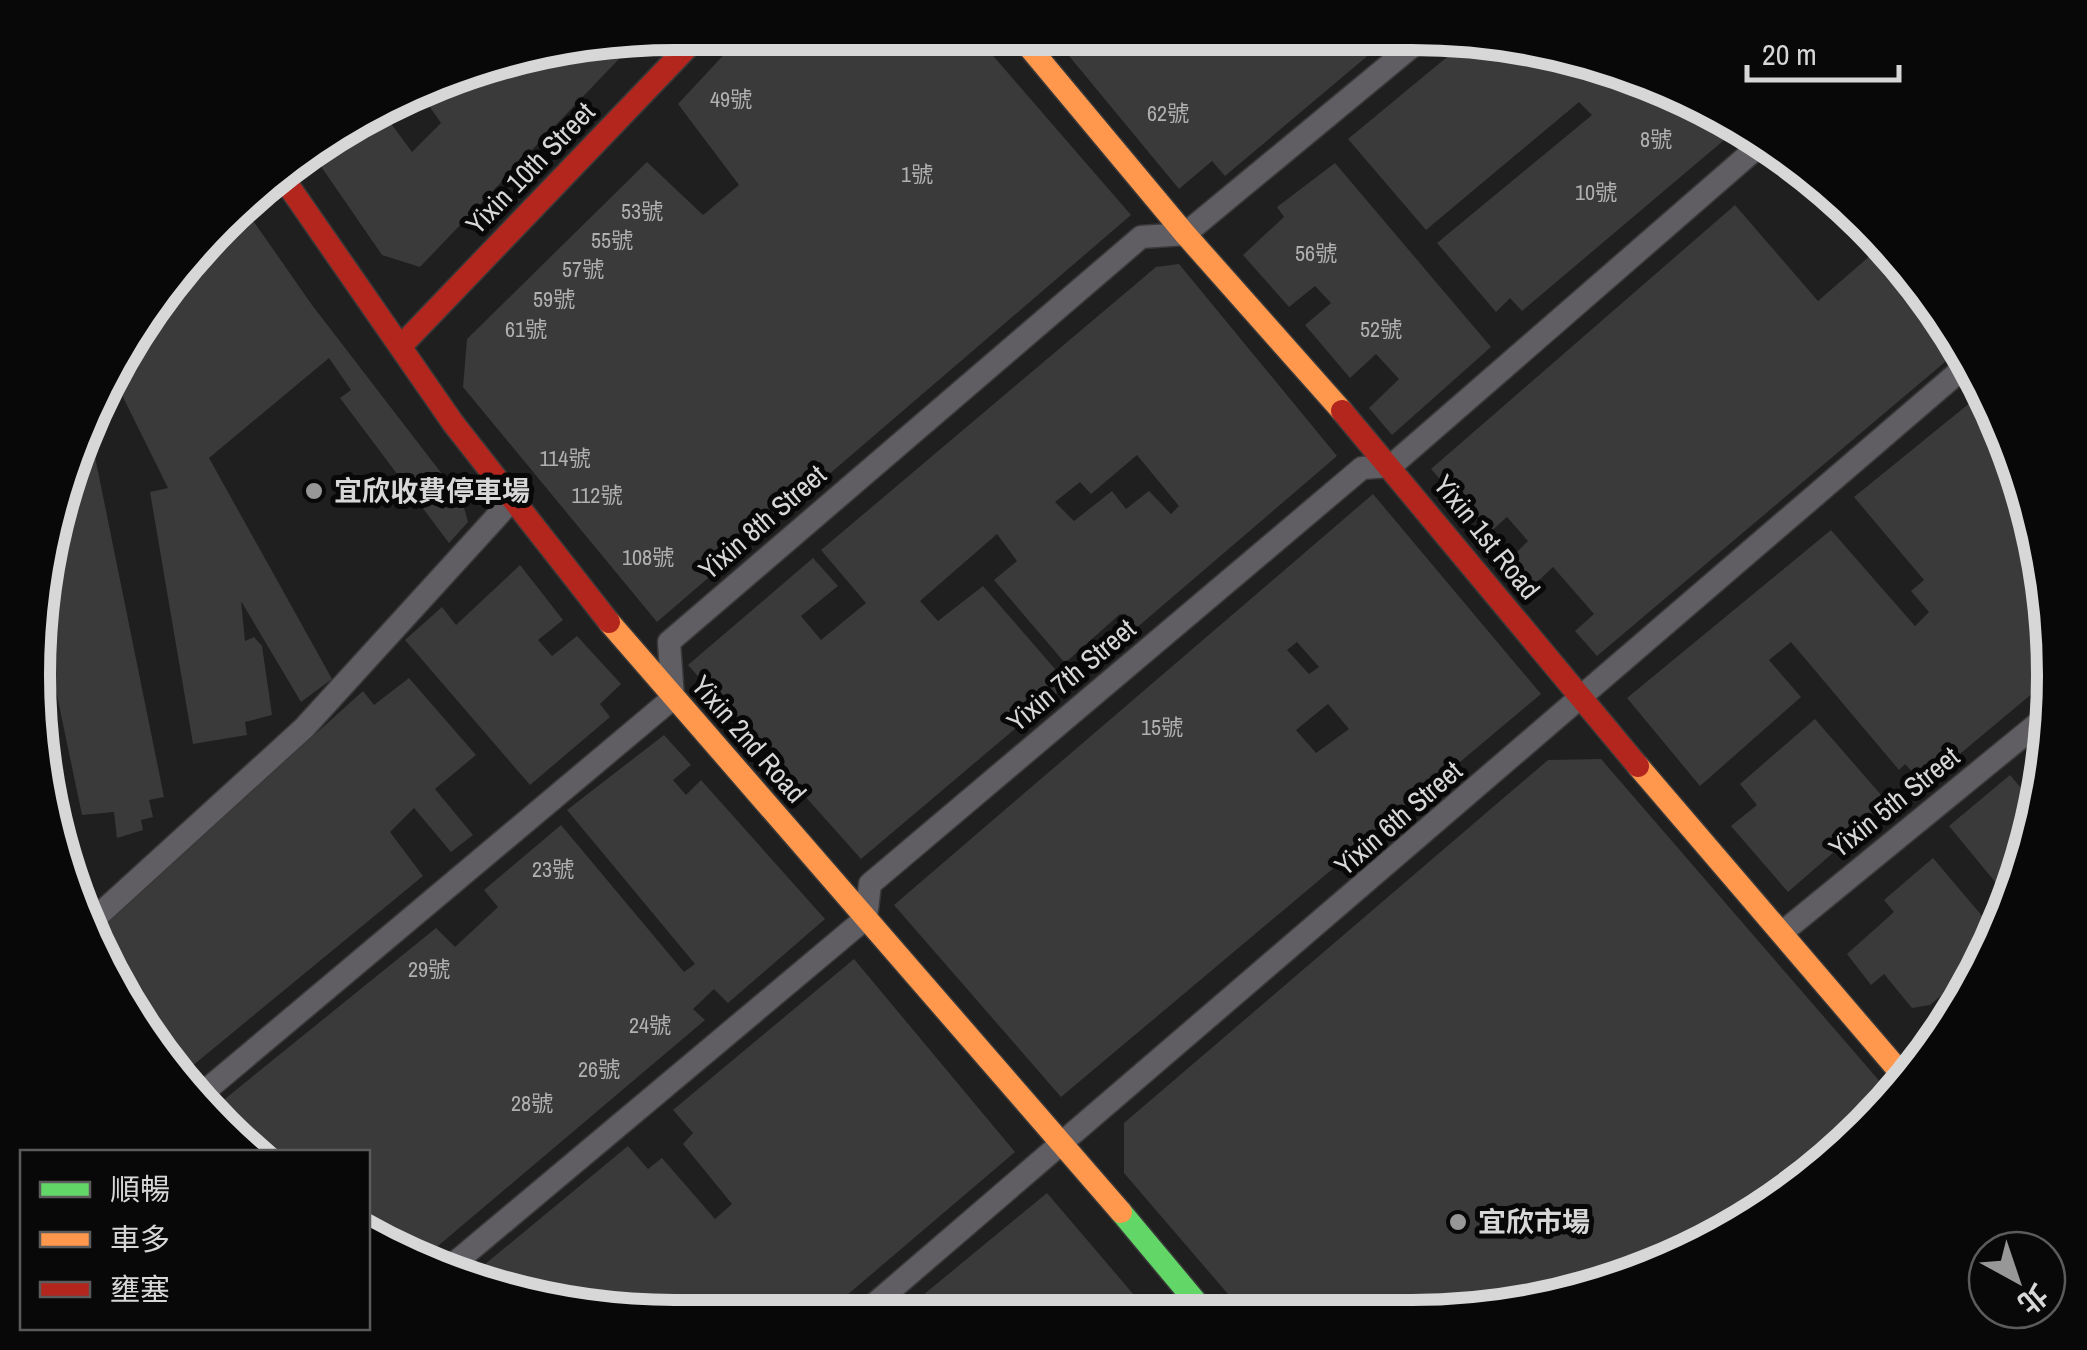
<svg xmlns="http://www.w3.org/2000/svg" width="2087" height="1350" viewBox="0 0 2087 1350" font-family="'Archivo Narrow','Noto Sans TC',sans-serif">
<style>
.building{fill:#3a3a3a;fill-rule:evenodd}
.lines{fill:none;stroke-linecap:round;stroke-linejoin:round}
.lane-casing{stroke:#393939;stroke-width:25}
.fast-casing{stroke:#393939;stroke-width:25}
.slow-casing{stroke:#393939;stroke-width:25}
.jam-casing{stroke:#393939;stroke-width:25}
.lane{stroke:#605e63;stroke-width:22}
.fast{stroke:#63d668;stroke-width:22}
.slow{stroke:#ff974d;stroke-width:22}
.jam{stroke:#b3261e;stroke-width:22}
.poi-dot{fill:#979797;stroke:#080809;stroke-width:4}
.labels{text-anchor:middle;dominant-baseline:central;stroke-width:10;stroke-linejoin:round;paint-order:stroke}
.number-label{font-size:22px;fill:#b0b0b0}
.street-label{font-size:28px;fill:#d7d7d8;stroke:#080809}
.poi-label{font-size:28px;font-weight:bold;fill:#d7d7d8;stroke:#080809;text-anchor:start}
.rim{fill:none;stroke:#d7d7d8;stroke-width:12}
</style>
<rect width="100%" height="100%" fill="#1f1f1f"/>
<!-- building -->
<g class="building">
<path d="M744,33L975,35L1131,215L657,622L463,387L467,339L647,162L703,215L739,185L678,104Z"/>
<path d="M1068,35L1390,37L1225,176L1212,161L1179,189L1060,45Z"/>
<path d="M639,38L420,267L382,255L309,149L381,110L412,152L441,123L423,97L424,89L455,73L474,90L507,60Z"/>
<path d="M1470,38H1496L1658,82L1736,130L1522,311L1510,298L1496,312L1437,243L1592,115L1579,102L1426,230L1348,139Z"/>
<path d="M1335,163L1491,347L1392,435L1369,408L1399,379L1376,354L1350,378L1305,325L1331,303L1315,286L1289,307L1243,255L1284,217L1277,207Z"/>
<path d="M1735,205L1818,301L1879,248L1958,351L1597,656L1575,631L1594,614L1553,567L1534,585L1510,559L1528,541L1507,517L1488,534L1431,469Z"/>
<path d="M245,209L312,305L462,500L468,522L449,543L340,398L351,390L329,358L209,458L332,679L301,702L241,601L245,641L254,637L262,646L272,715L245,722L247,735L193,744L150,492L168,488L114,379L166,283Z"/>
<path d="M1179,264L1337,456L1134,630L1120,614L1065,663L994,580L1017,561L997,534L920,601L938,621L983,586L1068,684L861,859L688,665L813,558L838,586L801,616L821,640L866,603L821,550L1156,267ZM1137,455L1179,506L1171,514L1149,491L1126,509L1112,491L1074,521L1055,502L1080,482L1091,494Z"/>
<path d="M1987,389L2053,632L2047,681L1924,784L1905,764L1899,770L1791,642L1769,660L1801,697L1700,786L1627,698L1831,530L1915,626L1929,612L1911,591L1924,580L1854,497Z"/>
<path d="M89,427L164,797L149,800L153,817L141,820L143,830L117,838L114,812L82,815L39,609L67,468Z"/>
<path d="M1373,494L1541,694L1061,1097L894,905ZM1297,642L1319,667L1309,674L1287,650ZM1328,704L1349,729L1316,753L1296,730Z"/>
<path d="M520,565L563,620L538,640L552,656L577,636L621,684L600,704L610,717L530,785L405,640L442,607L456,625Z"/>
<path d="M409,678L476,755L435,789L473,835L451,852L414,808L390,832L423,876L180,1076L140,1031L96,932L363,691L374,705Z"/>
<path d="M1815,719L1889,804L1788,892L1731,826L1757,805L1740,784Z"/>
<path d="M664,735L691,765L673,780L686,795L701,780L825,919L728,1003L714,989L693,1009L705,1020L419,1262L368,1230V1152H247L210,1111L436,928L455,947L498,907L484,890L561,825L684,972L695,964L567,810Z"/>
<path d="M1601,759L1895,1099L1696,1251L1453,1316L1246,1315L1124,1173V1123L1548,760Z"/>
<path d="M2010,775L2027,795L2032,792L2021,881L2010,900L1949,826Z"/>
<path d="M1933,858L1993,929L1967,974L1930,1005L1912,1008L1884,974L1871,985L1847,954L1894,912L1884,900Z"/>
<path d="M854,959L1015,1152L826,1313L592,1312L467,1279L628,1146L648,1169L662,1158L715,1219L732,1204L683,1144L693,1133L673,1110Z"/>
<path d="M1047,1193L1151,1315L900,1314Z"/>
</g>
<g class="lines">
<defs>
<g id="lane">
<path d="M91,922L304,728L511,501"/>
<path d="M1784,931L2042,720"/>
<path d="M198,1097L673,698L669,642L1141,237L1185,234L1422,38"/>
<path d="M444,1272L866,918L870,884L1362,468L1391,466L1760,145"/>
<path d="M864,1313L1968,364"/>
</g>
<path id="fast" d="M1121,1212L1207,1315"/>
<g id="slow">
<path d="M1019,35L1185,234L1342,411"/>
<path d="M609,622L1121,1212"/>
<path d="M1638,766L1906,1079"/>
</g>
<g id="jam">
<path d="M281,175L453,423L609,622"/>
<path d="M402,345L701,33"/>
<path d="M1342,411L1638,766"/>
</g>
</defs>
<!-- lane casing -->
<use href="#lane" class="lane-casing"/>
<!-- fast casing -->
<use href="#fast" class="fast-casing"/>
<!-- slow casing -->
<use href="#slow" class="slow-casing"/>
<!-- jam casing -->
<use href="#jam" class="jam-casing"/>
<!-- lane -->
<use href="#lane" class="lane"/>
<!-- fast -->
<use href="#fast" class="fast"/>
<!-- slow -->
<use href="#slow" class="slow"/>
<!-- jam -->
<use href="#jam" class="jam"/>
</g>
<!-- markers -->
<g class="poi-dot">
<circle cx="314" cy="491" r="10"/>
<circle cx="1458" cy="1222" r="10"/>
</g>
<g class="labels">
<!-- number labels -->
<g class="number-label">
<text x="731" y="99">49號</text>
<text x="1168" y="113">62號</text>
<text x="1656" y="139">8號</text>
<text x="917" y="174">1號</text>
<text x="1596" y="192">10號</text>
<text x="642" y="211">53號</text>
<text x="612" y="240">55號</text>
<text x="1316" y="253">56號</text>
<text x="583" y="269">57號</text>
<text x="554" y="299">59號</text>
<text x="526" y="329">61號</text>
<text x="1381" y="329">52號</text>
<text x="565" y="458">114號</text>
<text x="597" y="495">112號</text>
<text x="648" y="557">108號</text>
<text x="1162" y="727">15號</text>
<text x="553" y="869">23號</text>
<text x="429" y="969">29號</text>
<text x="650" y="1025">24號</text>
<text x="599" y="1069">26號</text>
<text x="532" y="1103">28號</text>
</g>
<!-- street labels -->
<g class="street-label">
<text transform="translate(530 168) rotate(-46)">Yixin 10th Street</text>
<text transform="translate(762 522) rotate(-41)">Yixin 8th Street</text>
<text transform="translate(1487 537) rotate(51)">Yixin 1st Road</text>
<text transform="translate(1071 675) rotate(-40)">Yixin 7th Street</text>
<text transform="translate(749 739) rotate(49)">Yixin 2nd Road</text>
<text transform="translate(1894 802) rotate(-39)">Yixin 5th Street</text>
<text transform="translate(1398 818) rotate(-41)">Yixin 6th Street</text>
</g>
<!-- poi labels -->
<g class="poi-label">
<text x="334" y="491">宜欣收費停車場</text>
<text x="1478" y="1222">宜欣市場</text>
</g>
</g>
<!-- crop -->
<path d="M0 0H2087V1350H0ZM675 50H1412A625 625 0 0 1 2037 675V675A625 625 0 0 1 1412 1300H675A625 625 0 0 1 50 675V675A625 625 0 0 1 675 50Z" fill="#080809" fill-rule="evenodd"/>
<path class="rim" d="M675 50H1412A625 625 0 0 1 2037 675V675A625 625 0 0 1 1412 1300H675A625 625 0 0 1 50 675V675A625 625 0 0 1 675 50Z"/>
<!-- legend -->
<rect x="20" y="1150" width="350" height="180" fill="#080809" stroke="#5b5b5c" stroke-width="2.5"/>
<rect x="40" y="1182" width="50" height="15" fill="#63d668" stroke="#5b5b5c" stroke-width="2.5"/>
<text x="110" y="1200" font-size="30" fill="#d7d7d8">順暢</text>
<rect x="40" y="1232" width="50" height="15" fill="#ff974d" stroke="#5b5b5c" stroke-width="2.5"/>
<text x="110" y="1250" font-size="30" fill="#d7d7d8">車多</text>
<rect x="40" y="1282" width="50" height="15" fill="#b3261e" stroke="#5b5b5c" stroke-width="2.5"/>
<text x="110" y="1300" font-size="30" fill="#d7d7d8">壅塞</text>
<!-- north arrow -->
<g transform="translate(2017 1280) rotate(140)"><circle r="48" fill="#080809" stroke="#5b5b5c" stroke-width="2.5"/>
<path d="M0-8L18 38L0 25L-18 38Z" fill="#979797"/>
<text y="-15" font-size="28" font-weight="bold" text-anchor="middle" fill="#d7d7d8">北</text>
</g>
<!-- scale -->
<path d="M1747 65v15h152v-15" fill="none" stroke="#d7d7d8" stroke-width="5"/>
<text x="1762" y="65" font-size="30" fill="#d7d7d8" stroke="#080809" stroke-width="8" paint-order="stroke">20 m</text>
</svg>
